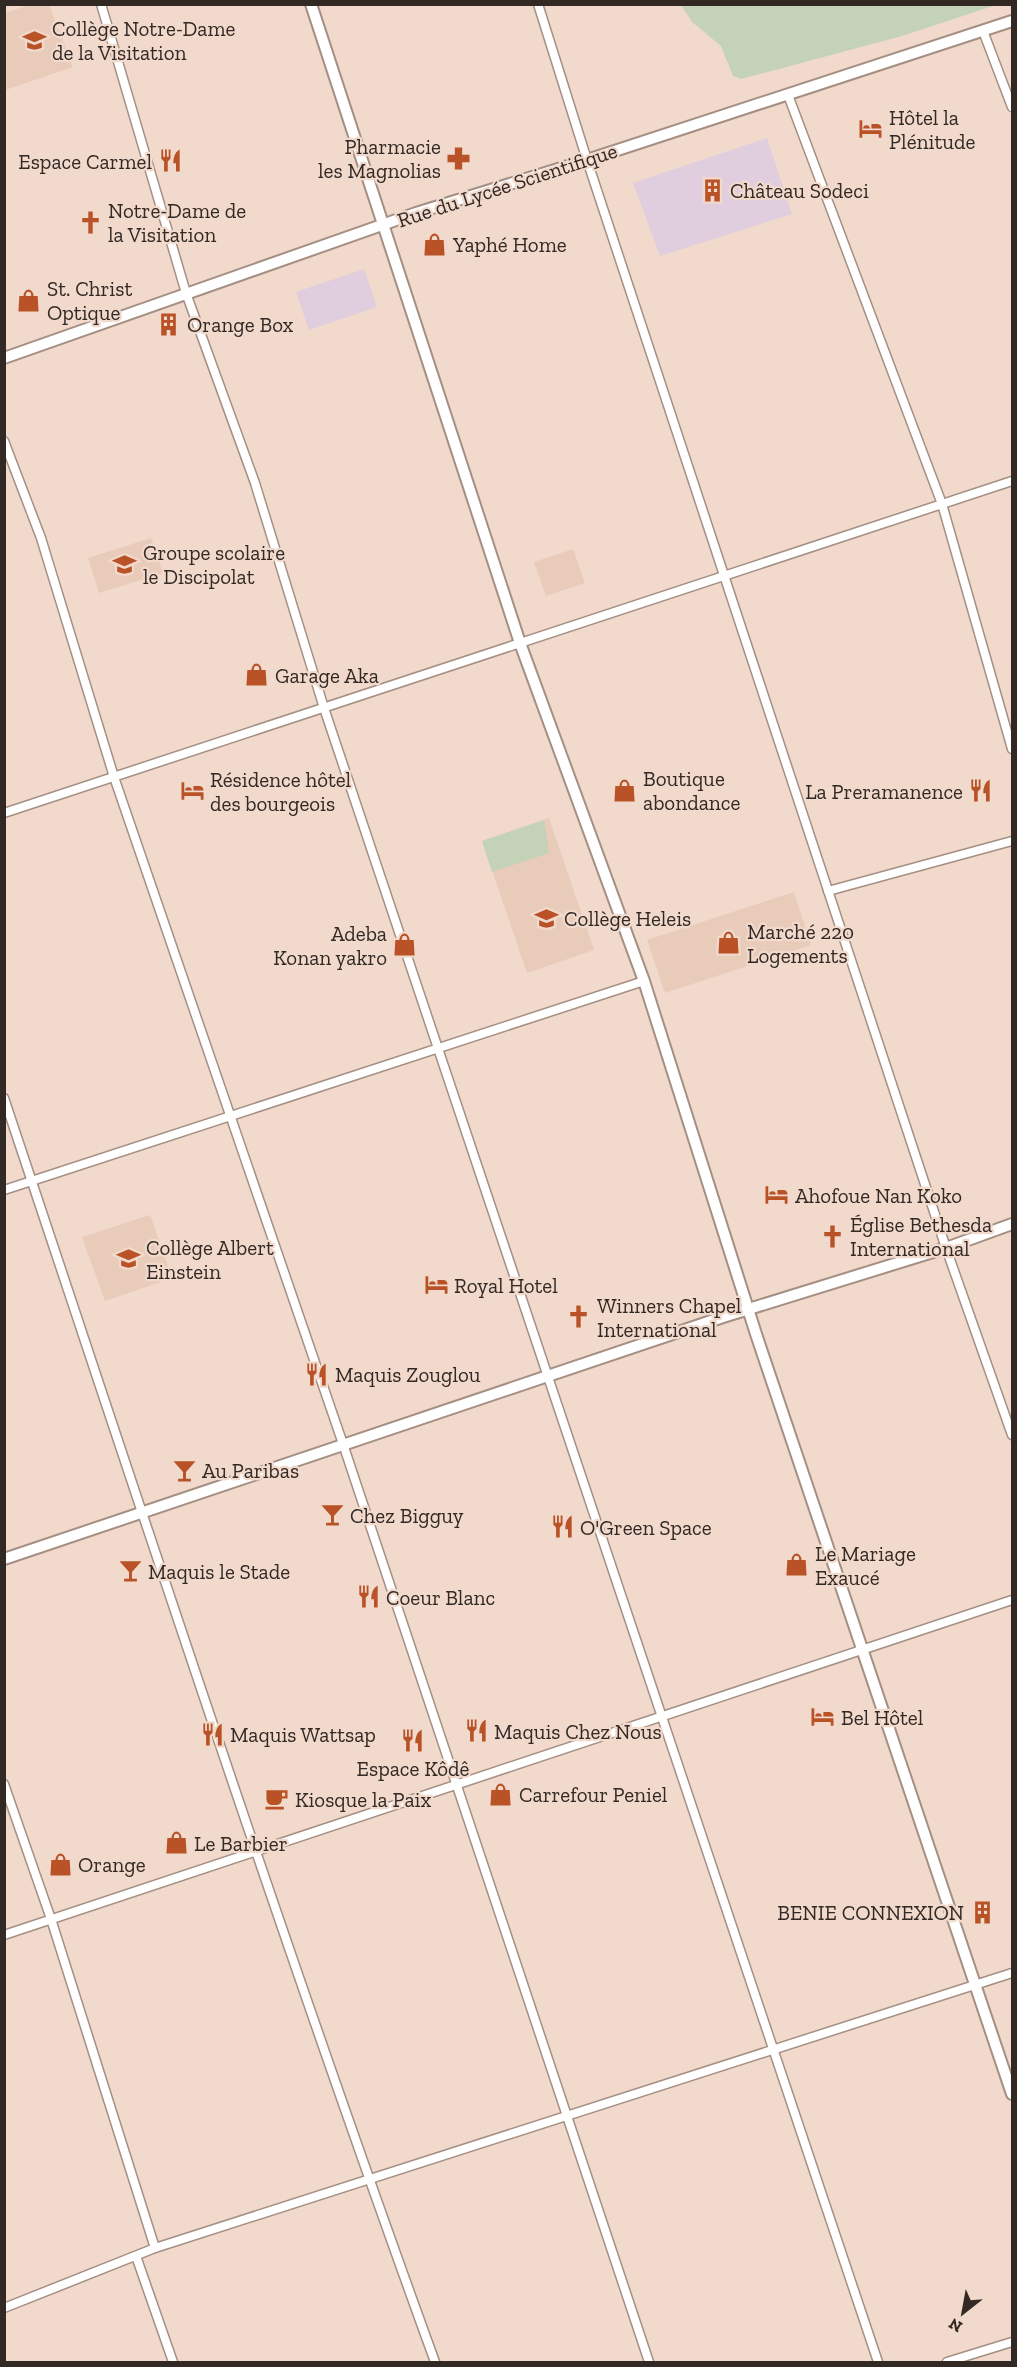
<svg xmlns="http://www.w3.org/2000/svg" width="1017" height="2367" viewBox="0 0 1017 2367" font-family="'Zilla Slab',serif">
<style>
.built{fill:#e9cbba}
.industrial{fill:#e0cedf}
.green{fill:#c4d2b8}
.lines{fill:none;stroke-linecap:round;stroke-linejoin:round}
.minor-casing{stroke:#a58f83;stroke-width:11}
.tertiary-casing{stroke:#a58f83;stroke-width:14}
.minor{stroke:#fff;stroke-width:8}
.tertiary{stroke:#fff;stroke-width:10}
.labels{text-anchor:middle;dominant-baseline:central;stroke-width:4.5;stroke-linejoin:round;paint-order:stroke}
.poi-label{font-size:21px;fill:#322924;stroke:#f1d9cc;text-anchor:start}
.street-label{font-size:21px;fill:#322924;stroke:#f1d9cc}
</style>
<rect width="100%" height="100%" fill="#f1d9cc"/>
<!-- built -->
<g class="built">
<path d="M32,4L49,5L73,67L5,90V13Z"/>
<path d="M151,538L163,573L99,593L88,558Z"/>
<path d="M573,549L585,583L546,596L534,562Z"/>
<path d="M549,818L594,950L527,973L482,841Z"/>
<path d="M794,892L811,945L665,993L647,940Z"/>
<path d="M150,1215L172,1278L105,1301L82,1237Z"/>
</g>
<!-- industrial -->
<g class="industrial">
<path d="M767,138L792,214L660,256L633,183Z"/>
<path d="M364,269L377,307L309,330L296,292Z"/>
</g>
<!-- green -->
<g class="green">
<path d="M681,5H996L902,36L741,79L733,76L721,46L692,22Z"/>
<path d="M544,820L549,853L492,872L482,841Z"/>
</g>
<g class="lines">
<defs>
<g id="minor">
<path d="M101,4L186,293L255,483L324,708L878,2362"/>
<path d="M538,4L587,160L946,1248L1012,1435"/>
<path d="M983,31L1012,107"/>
<path d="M788,95L942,504L1012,749"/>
<path d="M4,441L41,538L114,777L343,1444L649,2362"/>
<path d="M4,813L1012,481"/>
<path d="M828,891L1012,841"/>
<path d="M4,1098C145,1520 283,1944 435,2362"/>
<path d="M4,1190L644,981"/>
<path d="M4,1784L51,1919L155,2248"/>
<path d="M4,1935L1012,1600"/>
<path d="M136,2256L173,2362"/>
<path d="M4,2308L155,2248L1012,1973"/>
<path d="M947,2362L1012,2342"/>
</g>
<g id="tertiary">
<path d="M311,4L520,643L644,981L756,1334L1012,2094"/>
<path d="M4,358L416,213L587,160L1012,21"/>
<path d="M4,1559L723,1317L946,1248L1012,1224"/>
</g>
</defs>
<!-- minor casing -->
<use href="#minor" class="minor-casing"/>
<!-- tertiary casing -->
<use href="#tertiary" class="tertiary-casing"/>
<!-- minor -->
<use href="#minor" class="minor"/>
<!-- tertiary -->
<use href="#tertiary" class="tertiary"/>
</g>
<!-- icons -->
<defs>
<symbol id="school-bare" viewBox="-9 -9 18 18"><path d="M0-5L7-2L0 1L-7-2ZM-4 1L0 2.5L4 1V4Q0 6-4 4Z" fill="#b95327" stroke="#f1d9cc" stroke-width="2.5" paint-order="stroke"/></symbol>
<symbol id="hotel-bare" viewBox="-9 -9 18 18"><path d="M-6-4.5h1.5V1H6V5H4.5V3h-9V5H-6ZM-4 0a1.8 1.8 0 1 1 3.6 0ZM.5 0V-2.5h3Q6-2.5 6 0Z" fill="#b95327" stroke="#f1d9cc" stroke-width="2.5" paint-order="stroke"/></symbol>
<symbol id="pharmacy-bare" viewBox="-9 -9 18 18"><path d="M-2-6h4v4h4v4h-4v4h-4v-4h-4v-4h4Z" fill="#b95327" stroke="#f1d9cc" stroke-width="2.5" paint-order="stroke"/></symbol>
<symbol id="restaurant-bare" viewBox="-9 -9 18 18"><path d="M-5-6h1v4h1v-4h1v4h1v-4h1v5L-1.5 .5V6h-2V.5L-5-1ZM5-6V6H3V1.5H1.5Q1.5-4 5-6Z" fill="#b95327" stroke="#f1d9cc" stroke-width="2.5" paint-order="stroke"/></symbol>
<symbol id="building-bare" viewBox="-9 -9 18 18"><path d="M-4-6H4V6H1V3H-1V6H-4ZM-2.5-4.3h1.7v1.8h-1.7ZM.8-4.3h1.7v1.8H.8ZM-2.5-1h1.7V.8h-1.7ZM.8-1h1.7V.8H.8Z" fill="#b95327" stroke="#f1d9cc" stroke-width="2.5" paint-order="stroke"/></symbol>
<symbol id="church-bare" viewBox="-9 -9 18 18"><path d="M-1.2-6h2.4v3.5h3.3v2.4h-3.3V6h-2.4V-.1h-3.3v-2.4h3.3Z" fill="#b95327" stroke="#f1d9cc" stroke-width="2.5" paint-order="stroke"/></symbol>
<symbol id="shop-bare" viewBox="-9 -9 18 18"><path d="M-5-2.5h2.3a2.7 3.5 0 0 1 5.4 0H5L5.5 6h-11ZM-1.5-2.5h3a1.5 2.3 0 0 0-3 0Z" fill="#b95327" stroke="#f1d9cc" stroke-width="2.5" paint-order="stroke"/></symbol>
<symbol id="bar-bare" viewBox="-9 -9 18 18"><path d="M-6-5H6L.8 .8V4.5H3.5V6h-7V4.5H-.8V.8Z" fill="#b95327" stroke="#f1d9cc" stroke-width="2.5" paint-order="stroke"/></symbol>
<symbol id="cafe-bare" viewBox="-9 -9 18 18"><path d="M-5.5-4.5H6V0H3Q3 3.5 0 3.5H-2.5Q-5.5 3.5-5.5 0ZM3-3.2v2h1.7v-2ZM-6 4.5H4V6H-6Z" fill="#b95327" stroke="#f1d9cc" stroke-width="2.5" paint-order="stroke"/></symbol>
</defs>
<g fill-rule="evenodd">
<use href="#school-bare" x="18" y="24" width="33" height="33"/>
<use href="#hotel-bare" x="854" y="112" width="33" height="33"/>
<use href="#pharmacy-bare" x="442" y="142" width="33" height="33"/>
<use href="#restaurant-bare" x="154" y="144" width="33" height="33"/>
<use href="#building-bare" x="696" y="174" width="33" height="33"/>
<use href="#church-bare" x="74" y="206" width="33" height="33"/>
<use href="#shop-bare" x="418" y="228" width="33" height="33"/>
<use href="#shop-bare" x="12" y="284" width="33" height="33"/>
<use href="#building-bare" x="152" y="308" width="33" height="33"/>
<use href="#school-bare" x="108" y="548" width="33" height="33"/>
<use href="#shop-bare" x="240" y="658" width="33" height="33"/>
<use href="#shop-bare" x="608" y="774" width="33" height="33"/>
<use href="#hotel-bare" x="176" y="774" width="33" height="33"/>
<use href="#restaurant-bare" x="964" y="774" width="33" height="33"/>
<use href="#school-bare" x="530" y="902" width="33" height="33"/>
<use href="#shop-bare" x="712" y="926" width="33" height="33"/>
<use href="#shop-bare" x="388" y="928" width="33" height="33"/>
<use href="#hotel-bare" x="760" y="1178" width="33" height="33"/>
<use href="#church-bare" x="816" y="1220" width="33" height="33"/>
<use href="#school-bare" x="112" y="1242" width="33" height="33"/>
<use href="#hotel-bare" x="420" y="1268" width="33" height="33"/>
<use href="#church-bare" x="562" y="1300" width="33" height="33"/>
<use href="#restaurant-bare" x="300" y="1358" width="33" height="33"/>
<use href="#bar-bare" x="168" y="1454" width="33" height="33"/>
<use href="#bar-bare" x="316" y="1498" width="33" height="33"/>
<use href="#restaurant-bare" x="546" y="1510" width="33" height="33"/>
<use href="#shop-bare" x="780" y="1548" width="33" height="33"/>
<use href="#bar-bare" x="114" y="1554" width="33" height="33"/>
<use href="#restaurant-bare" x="352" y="1580" width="33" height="33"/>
<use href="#hotel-bare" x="806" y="1700" width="33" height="33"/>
<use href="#restaurant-bare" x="460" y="1714" width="33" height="33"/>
<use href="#restaurant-bare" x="196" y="1718" width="33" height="33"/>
<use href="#restaurant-bare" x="396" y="1724" width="33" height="33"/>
<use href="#shop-bare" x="484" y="1778" width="33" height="33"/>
<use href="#cafe-bare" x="260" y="1782" width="33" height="33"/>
<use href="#shop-bare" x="160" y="1826" width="33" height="33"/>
<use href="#shop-bare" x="44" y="1848" width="33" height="33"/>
<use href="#building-bare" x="966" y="1896" width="33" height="33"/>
</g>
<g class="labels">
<!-- poi labels -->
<g class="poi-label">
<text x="52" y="28">Collège Notre-Dame<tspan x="52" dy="24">de la Visitation</tspan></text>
<text x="889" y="117">Hôtel la<tspan x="889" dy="24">Plénitude</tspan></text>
<text x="441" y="146" text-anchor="end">Pharmacie<tspan x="441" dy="24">les Magnolias</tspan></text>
<text x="152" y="161" text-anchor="end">Espace Carmel</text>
<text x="730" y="190">Château Sodeci</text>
<text x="108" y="210">Notre-Dame de<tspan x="108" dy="24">la Visitation</tspan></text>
<text x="453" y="244">Yaphé Home</text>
<text x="47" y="288">St. Christ<tspan x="47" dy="24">Optique</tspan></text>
<text x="187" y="324">Orange Box</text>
<text x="143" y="552">Groupe scolaire<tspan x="143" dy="24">le Discipolat</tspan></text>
<text x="275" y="675">Garage Aka</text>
<text x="643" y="778">Boutique<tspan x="643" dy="24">abondance</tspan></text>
<text x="210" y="779">Résidence hôtel<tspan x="210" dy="24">des bourgeois</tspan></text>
<text x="963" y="791" text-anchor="end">La Preramanence</text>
<text x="564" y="918">Collège Heleis</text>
<text x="747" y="931">Marché 220<tspan x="747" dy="24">Logements</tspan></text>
<text x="387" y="933" text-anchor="end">Adeba<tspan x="387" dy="24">Konan yakro</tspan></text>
<text x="795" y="1195">Ahofoue Nan Koko</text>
<text x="850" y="1224">Église Bethesda<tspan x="850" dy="24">International</tspan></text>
<text x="146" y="1247">Collège Albert<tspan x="146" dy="24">Einstein</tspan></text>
<text x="454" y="1285">Royal Hotel</text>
<text x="597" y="1305">Winners Chapel<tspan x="597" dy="24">International</tspan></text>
<text x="335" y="1374">Maquis Zouglou</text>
<text x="202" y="1470">Au Paribas</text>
<text x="350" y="1515">Chez Bigguy</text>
<text x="580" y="1527">O'Green Space</text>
<text x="815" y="1553">Le Mariage<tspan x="815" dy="24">Exaucé</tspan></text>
<text x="148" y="1571">Maquis le Stade</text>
<text x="386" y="1597">Coeur Blanc</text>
<text x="841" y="1717">Bel Hôtel</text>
<text x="494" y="1731">Maquis Chez Nous</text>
<text x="230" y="1734">Maquis Wattsap</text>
<text x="413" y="1768" text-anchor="middle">Espace Kôdê</text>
<text x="519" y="1794">Carrefour Peniel</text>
<text x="295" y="1799">Kiosque la Paix</text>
<text x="194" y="1843">Le Barbier</text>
<text x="78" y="1864">Orange</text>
<text x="964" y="1912" text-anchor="end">BENIE CONNEXION</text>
</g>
<!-- street labels -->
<g class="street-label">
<text transform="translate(507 185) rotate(-18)">Rue du Lycée Scientifique</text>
</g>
</g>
<!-- border -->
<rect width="1017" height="2367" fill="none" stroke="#322924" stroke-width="12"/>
<!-- north arrow -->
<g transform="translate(963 2313) rotate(211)" stroke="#f1d9cc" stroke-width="4.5" paint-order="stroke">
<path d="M0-4.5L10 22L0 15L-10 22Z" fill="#322924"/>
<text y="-9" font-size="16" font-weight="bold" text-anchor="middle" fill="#322924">N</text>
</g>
</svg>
